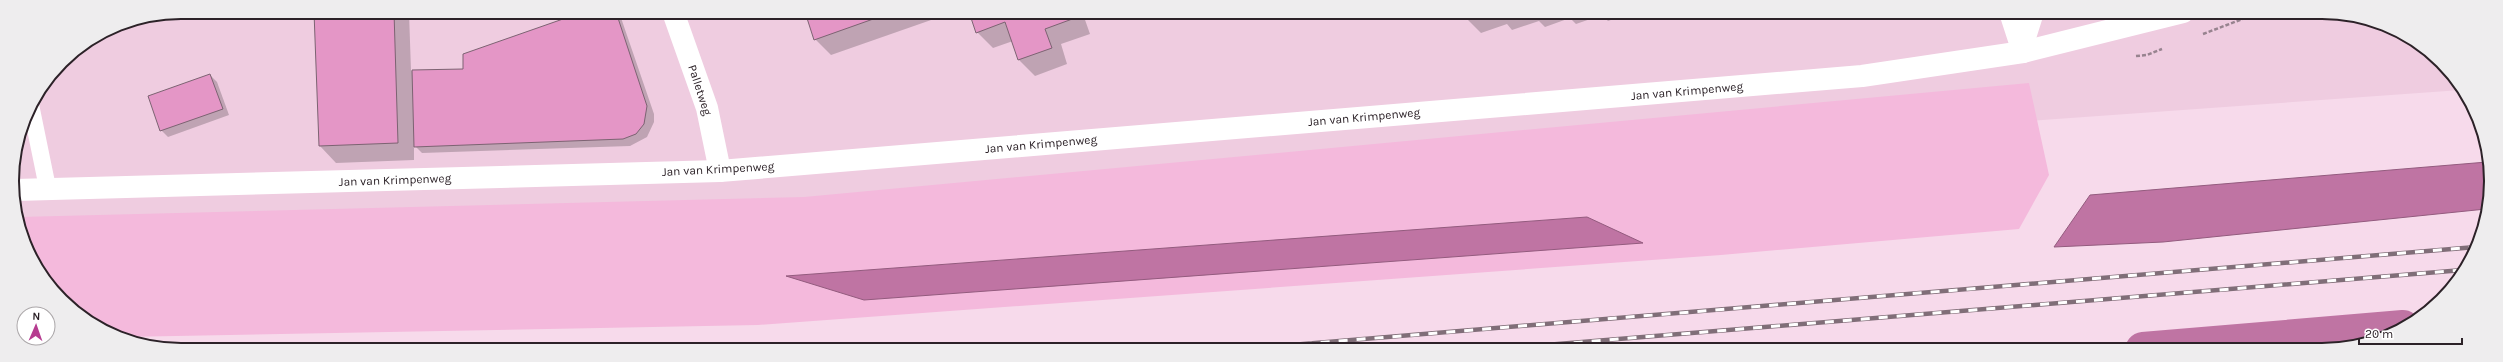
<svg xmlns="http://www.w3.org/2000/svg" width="2503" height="362" viewBox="0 0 2503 362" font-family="Karla,sans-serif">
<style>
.built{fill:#efcce0}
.green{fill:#f4b9dc}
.water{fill:#bf74a3;stroke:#935b7e}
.shadow{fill:#0003}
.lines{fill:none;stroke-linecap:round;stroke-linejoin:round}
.canal{stroke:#bf74a3;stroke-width:36}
.building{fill:#e496c6;stroke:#7c6372}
.path{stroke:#97838f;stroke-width:2.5;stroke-dasharray:4 2;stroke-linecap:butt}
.lane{stroke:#fff;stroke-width:17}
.street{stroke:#fff;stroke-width:22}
.rail-casing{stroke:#806e78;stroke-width:4.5}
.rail{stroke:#fff;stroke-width:3;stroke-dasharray:9;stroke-linecap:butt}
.labels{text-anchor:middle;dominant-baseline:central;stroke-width:3;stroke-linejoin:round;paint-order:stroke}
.street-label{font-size:12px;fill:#2c2228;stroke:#fff}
.rim{fill:none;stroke:#2c2228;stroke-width:2}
</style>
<rect width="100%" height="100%" fill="#f7daeb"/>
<!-- built -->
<path class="built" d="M181,12H2333L2397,30L2449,70L2461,90L1681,146L803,222L21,236L12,170L25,116L62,61L117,25Z"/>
<!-- green -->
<path class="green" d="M2029,83L2049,175L2019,229L1721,255L758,325L122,337L106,333L54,293L21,236L19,217L804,197Z"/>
<!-- water -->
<g class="water">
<path d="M2487,162L2491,192L2486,209L2163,242L2054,247L2090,195Z"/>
<path d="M1587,217L1643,243L864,300L786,276Z"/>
</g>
<!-- shadow -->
<g class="shadow">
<path d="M315,12H409L411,71L464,70L586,12H619L654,114V122L647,137L630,146L422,153L414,145V160L336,163L320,146Z"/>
<path d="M806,12H954L831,55L815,39Z"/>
<path d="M970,12H1098L1084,17L1090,34L1061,44L1067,64L1035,76L1019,60L1013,41L993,48L977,32Z"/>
<path d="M1463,12H1657L1640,18L1634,12L1608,21L1602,15L1576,24L1570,18L1545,27L1539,21L1512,30L1507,24L1481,33L1465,17Z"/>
<path d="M1669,12H1680L1672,15Z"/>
<path d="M210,75L217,82L229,115L168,137L161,130Z"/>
</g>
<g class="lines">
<!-- canal -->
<path class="canal" d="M2143,350L2403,328"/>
</g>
<!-- building -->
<g class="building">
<path d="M314,12H394L398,143L319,146Z"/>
<path d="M583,12H616L647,106L644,124L636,134L623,139L414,147L412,70L463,69V54Z"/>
<path d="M805,12H893L814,40Z"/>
<path d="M969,12H1073L1075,18L1045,29L1052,48L1018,60L1005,22L976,33Z"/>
<path d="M1462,12H1479L1464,17Z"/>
<path d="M210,74L223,109L160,131L148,96Z"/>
</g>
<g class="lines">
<!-- path -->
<g class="path">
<path d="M2203,34L2261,12"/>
<path d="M2136,56L2147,55L2162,49"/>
</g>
<!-- lane -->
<g class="lane">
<path d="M2023,52L2035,14"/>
<path d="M31,107L48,190"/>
</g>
<!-- street -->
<g class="street">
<path d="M673,12L707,108L720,171"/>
<path d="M2010,12L2023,52"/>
<path d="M15,190L720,171L1862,76L2023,52L2183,12"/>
</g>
<defs>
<g id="rail">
<path d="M1231,350L2476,247"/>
<path d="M1484,350L2463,270"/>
</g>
</defs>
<!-- rail casing -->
<use href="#rail" class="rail-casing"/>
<!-- rail -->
<use href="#rail" class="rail"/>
</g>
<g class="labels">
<!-- street labels -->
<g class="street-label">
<text transform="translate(700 90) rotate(72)">Palletweg</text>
<text transform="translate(1687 91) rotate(-5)">Jan van Krimpenweg</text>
<text transform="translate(1364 117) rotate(-5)">Jan van Krimpenweg</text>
<text transform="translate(1041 144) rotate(-5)">Jan van Krimpenweg</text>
<text transform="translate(718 169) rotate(-3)">Jan van Krimpenweg</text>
<text transform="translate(395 180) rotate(-2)">Jan van Krimpenweg</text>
</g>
</g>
<!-- crop -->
<path d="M0 0H2503V362H0ZM181 19H2322A162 162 0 0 1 2484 181V181A162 162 0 0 1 2322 343H181A162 162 0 0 1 19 181V181A162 162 0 0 1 181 19Z" fill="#eeedee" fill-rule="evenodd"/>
<path class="rim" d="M181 19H2322A162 162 0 0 1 2484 181V181A162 162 0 0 1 2322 343H181A162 162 0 0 1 19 181V181A162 162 0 0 1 181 19Z"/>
<!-- north arrow -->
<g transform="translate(36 326) rotate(2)"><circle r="19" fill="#ffffff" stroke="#aba7a9"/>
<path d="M0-3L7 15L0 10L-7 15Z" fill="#b63c90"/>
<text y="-6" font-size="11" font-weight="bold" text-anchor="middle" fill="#2c2228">N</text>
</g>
<!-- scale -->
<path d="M2359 338v6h103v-6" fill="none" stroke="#2c2228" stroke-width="2"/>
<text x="2365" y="338" font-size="12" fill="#2c2228" stroke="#ffffff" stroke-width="3" paint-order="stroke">20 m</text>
</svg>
